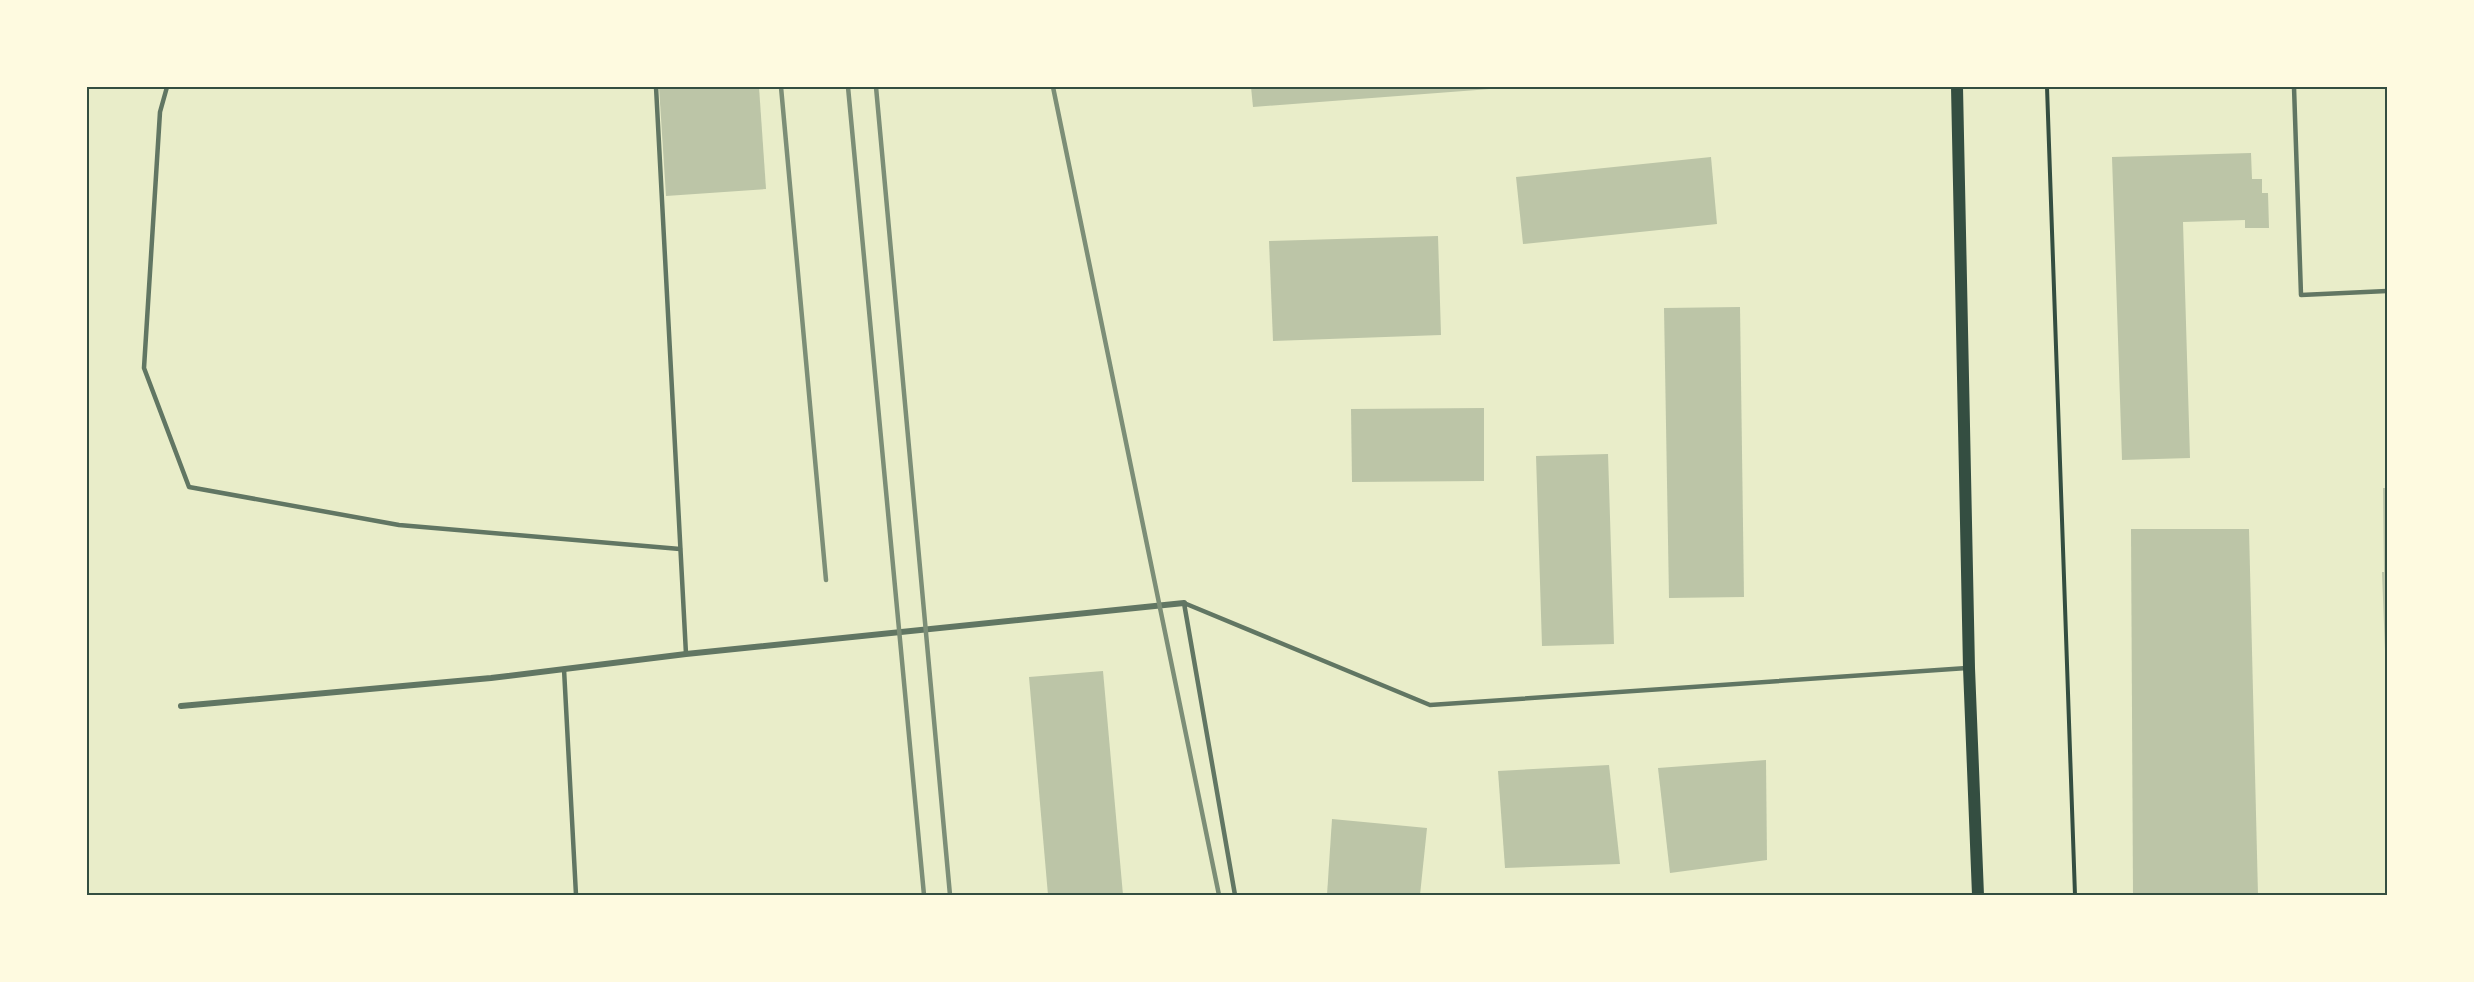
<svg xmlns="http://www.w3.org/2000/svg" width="2474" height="982" viewBox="0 0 2474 982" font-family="Roboto,sans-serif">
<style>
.building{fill:#bcc5a7}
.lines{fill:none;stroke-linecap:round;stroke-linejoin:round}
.path{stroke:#344e41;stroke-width:4}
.service{stroke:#617663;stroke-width:4.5}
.minor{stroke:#617663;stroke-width:6}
.secondary{stroke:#344e41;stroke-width:12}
.rail{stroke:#7c8e77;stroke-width:4.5}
.neatline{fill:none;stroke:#344e41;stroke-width:2}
</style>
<rect width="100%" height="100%" fill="#e9edc9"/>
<!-- building -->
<g class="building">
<path d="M659,87H759L766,189L666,196Z"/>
<path d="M1251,87H1490V89L1253,107Z"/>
<path d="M2251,153L2252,179H2262V193H2268L2269,228H2245V220L2183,222L2190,458L2122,460L2112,157Z"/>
<path d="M1711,157L1717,224L1523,244L1516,177Z"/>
<path d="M1438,236L1441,335L1273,341L1269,241Z"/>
<path d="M1740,307L1744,597L1669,598L1664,308Z"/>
<path d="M1484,408V481L1352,482L1351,409Z"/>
<path d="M1608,454L1614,644L1542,646L1536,456Z"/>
<path d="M2383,488H2387V703L2382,572H2384Z"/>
<path d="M2131,529H2249L2258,895H2133Z"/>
<path d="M1103,671L1123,895H1048L1029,677Z"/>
<path d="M1766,760L1767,860L1670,873L1658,768Z"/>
<path d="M1609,765L1620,864L1505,868L1498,771Z"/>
<path d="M1332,819L1427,828L1420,895H1327Z"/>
</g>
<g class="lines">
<!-- path -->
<path class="path" d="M2047,87L2075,895"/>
<!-- service -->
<g class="service">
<path d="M167,87L160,112L144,368L189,487L399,525L680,549"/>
<path d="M656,87L686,654"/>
<path d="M2294,87L2301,295L2387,291"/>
<path d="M564,669L576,895"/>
<path d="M1235,895L1184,603L1430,705L1967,668"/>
</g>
<!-- minor -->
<path class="minor" d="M181,706L491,678L686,654L1184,603"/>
<!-- secondary -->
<path class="secondary" d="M1957,87L1969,668L1978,895"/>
<!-- rail -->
<g class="rail">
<path d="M781,87L826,580"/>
<path d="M848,87L924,895"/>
<path d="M876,87L950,895"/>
<path d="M1053,87L1219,895"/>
</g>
</g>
<!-- border -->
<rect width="2474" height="982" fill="none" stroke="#fefae0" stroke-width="177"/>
<rect x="88" y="88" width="2298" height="806" class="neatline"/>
</svg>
